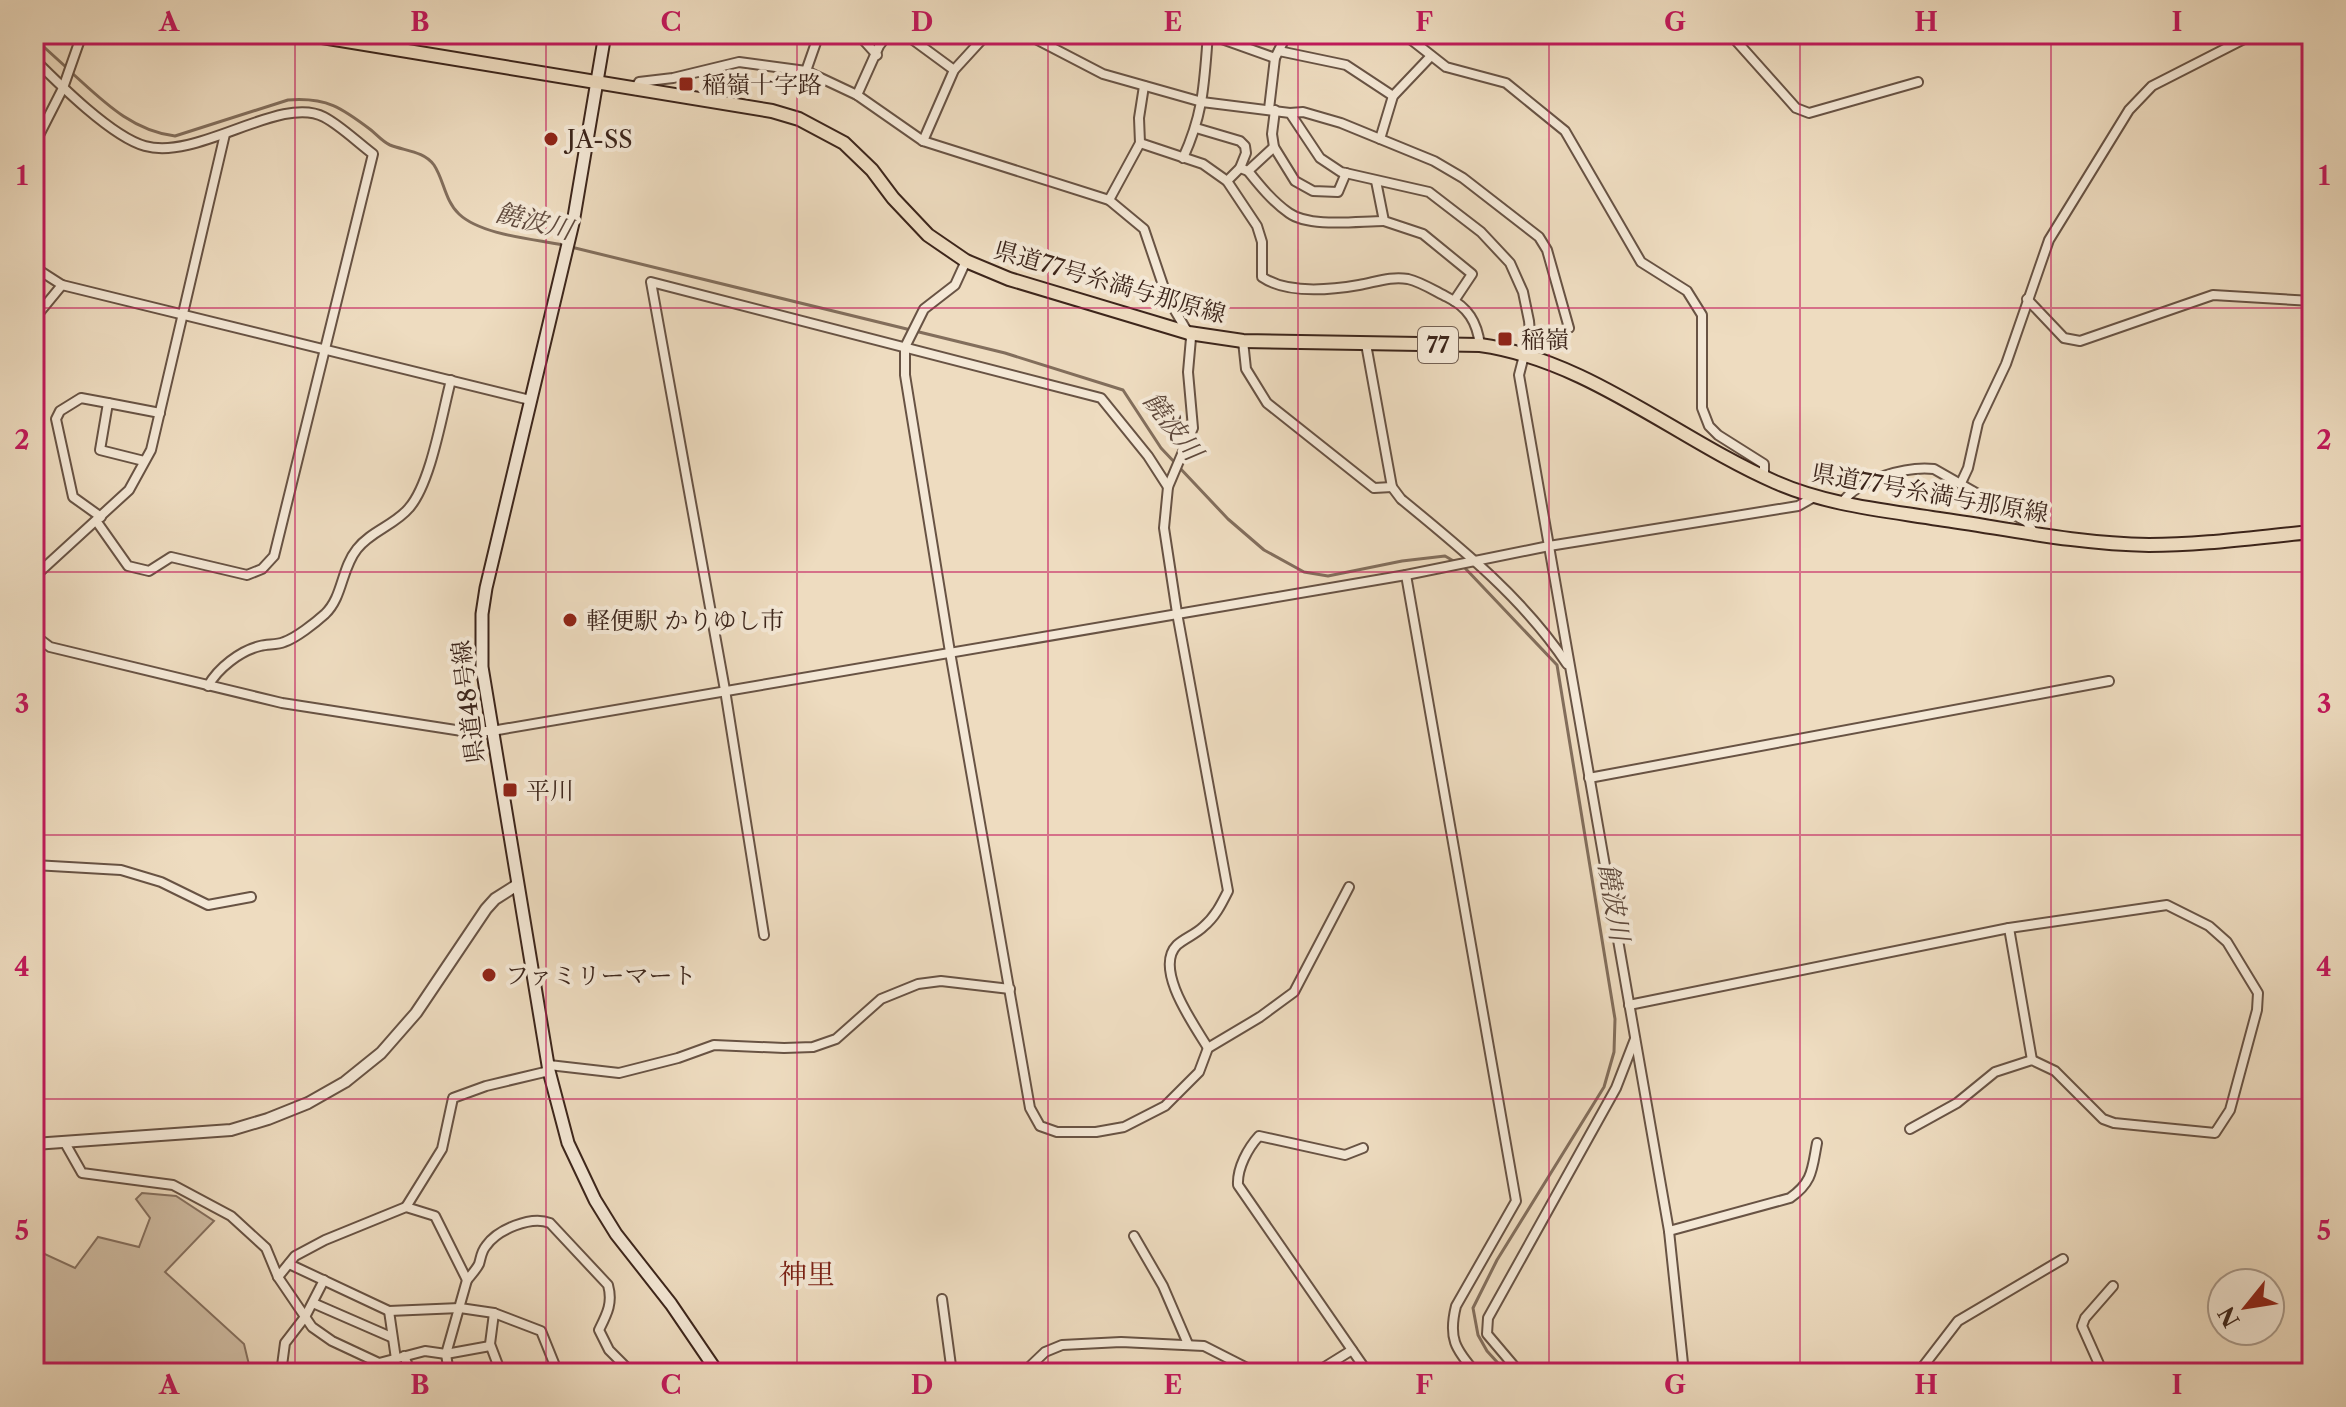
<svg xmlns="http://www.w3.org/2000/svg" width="2346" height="1407" viewBox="0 0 2346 1407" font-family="'Libre Caslon Text','Noto Serif JP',serif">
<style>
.green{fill:#d0bda4;stroke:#867160;stroke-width:2}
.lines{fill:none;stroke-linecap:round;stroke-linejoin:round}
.stream{stroke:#826e5c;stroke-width:3}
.minor-casing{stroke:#685344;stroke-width:12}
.tertiary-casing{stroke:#685344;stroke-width:14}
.secondary-casing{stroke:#3c251b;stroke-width:15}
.primary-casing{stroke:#3c251b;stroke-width:16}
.minor{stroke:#f4e8d6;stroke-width:8}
.tertiary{stroke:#f4e8d6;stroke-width:10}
.secondary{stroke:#f4e8d6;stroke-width:11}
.primary{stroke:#eedcc0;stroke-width:12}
.grid{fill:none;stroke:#c2185b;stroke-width:2;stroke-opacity:0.55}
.poi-dot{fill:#8f2418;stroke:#f4e8d6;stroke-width:3}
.labels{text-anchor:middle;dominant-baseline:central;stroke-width:8;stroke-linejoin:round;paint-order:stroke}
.shield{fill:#f4e8d6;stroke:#736053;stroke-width:2}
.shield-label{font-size:22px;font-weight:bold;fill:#3c251b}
.poi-label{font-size:24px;fill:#3c251b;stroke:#f4e8d6;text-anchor:start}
.street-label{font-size:24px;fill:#3c251b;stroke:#f4e8d6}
.water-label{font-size:26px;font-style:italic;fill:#5f493c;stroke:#f4e8d6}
.quarter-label{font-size:28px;fill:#7a1f14;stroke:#f4e8d6}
.neatline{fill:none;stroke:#c2185b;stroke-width:3}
.grid-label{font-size:26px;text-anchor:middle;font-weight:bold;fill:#c2185b}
</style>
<rect width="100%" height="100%" fill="#eedcc0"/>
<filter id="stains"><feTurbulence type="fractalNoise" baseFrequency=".0025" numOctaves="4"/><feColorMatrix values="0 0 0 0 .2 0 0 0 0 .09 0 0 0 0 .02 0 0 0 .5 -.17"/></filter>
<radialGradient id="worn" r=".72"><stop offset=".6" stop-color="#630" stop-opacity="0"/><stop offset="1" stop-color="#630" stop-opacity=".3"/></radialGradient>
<!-- green -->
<path class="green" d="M142,1193L176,1196L214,1221L165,1272L244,1344L251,1373H34V1249L75,1268L98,1237L139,1247L150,1218L136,1199Z"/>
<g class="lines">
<!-- stream -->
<g class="stream">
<path d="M34,38L67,68"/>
<path d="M72,73C103,101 132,131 175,136L288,100C327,97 342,108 371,130C377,135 383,142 390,145C405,151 424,151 434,165C444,180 445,201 459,214C481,235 534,239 563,245"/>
<path d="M571,247L1005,353L1123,390L1161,448L1228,519L1264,550L1304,572L1328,576L1402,561L1445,556L1457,563"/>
<path d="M1464,567L1557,665L1615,1019L1614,1052L1604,1087L1497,1260L1473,1308L1478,1335L1487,1351L1507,1373"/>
</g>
<defs>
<g id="minor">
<path d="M373,34L375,47"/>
<path d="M858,34L877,55"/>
<path d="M905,34L954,70"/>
<path d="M1026,34L1103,74L1202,102L1290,113L1320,158L1341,172L1429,192L1481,232L1510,263L1523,292L1529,321L1530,332L1519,375L1669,1231L1684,1373"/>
<path d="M1208,34L1275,58"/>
<path d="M1404,34L1446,67L1506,83L1565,131L1641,262L1687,291L1702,315V408L1709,426L1718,435L1764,464V477"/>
<path d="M1730,34L1796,108L1809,113L1918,82"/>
<path d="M1279,51L1346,65L1393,96"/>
<path d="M34,59C59,84 112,137 145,146C198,161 281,94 324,117C341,126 357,142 373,154L274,556L262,569L247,575L171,557L149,571L128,566L97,522"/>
<path d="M806,71L819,34"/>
<path d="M635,90L639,82L673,78L739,62L806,71L857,95L923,141L1109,200L1144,229L1167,297L1191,338L1188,372L1193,428L1168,487L1164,528L1177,613L1228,891C1221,905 1215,917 1203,927C1196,934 1185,938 1177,945C1153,969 1195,1026 1208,1048"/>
<path d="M857,95L879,46L888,34"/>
<path d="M1269,109L1275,58L1287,34"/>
<path d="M1275,110L1272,134L1274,147L1295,181L1313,191L1338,192L1346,173"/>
<path d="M1290,113L1303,112L1341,123L1434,161L1463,178L1539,237L1547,250L1569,328"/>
<path d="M1196,128L1240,141L1245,146L1246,153L1240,168"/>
<path d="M1380,139L1393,96L1431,56"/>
<path d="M923,141L954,70L987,34"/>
<path d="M1140,143L1203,164L1227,181L1257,226L1262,242V277C1287,294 1330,290 1359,285C1376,282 1391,276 1408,279C1421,282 1435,291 1447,297C1468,307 1477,322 1480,345"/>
<path d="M34,145L63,88L82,34"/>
<path d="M1183,158C1204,112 1204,83 1208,34"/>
<path d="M1248,171C1260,186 1273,202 1289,213C1310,228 1358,221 1384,221"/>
<path d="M1227,181L1240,168L1248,171L1274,147"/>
<path d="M1376,181L1384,221L1423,234L1472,274L1454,301"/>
<path d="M1109,200L1140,143L1139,118L1144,86"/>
<path d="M966,261L955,285L924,309L905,347V375L950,652L1030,1108L1040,1126L1057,1132H1096L1124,1127L1165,1106L1199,1072L1208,1048L1260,1017L1294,992L1349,887"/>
<path d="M34,267L62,285L530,400"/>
<path d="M2027,299L2064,338L2080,341L2213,295L2312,301"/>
<path d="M34,319L62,285"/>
<path d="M1243,341L1246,369L1267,403L1374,488L1392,487"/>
<path d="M1366,344L1392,487L1401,499C1461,548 1524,599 1567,664"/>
<path d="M144,461L100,450L108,403L160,413"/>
<path d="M1961,483L1968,468L1978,423L2006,364L2049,240L2129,110L2152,86L2254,34"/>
<path d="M1842,503C1858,479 1907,466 1934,469L2027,522L2034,533"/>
<path d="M101,517L73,497L56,419L60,411L81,398L108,403"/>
<path d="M1406,575L1516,1201L1456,1306C1448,1338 1455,1349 1476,1373"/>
<path d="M34,577L129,490L151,450L225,134"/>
<path d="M34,635L50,647L282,703L462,731H492L1406,575L1549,546L1798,506L1814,497"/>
<path d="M208,686C218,668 240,651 260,646C268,644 277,645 284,642C296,638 315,623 325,614C343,597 341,569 357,549C371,531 395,525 409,508C431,483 442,414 451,380"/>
<path d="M1589,778L2109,681"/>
<path d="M34,865L121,870L161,882L208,905L251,897"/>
<path d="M2009,928L2032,1060"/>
<path d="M764,935L725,690L651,282L1101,398L1148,456L1168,487"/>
<path d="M1629,1005L2009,928L2167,905L2209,926L2227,942L2258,993L2257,1010L2230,1110L2215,1133L2114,1123L2103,1119L2055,1071L2032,1060L1995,1072L1957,1103L1910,1129"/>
<path d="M549,1065L619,1073L678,1058L714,1045L784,1048L813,1047L836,1039L881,999L918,984L941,981L1010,989"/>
<path d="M65,1143L82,1173L173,1185L231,1216L266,1248L278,1277L312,1327L332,1341L379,1363L425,1351L446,1354L490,1346"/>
<path d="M1363,1148L1345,1155L1259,1136C1248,1148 1237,1168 1238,1185L1368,1373"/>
<path d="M406,1207L442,1149L453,1098L486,1086L549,1071"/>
<path d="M1669,1231L1790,1198C1813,1182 1812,1169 1817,1143"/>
<path d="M1134,1236L1163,1286L1188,1344"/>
<path d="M289,1264L389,1311L460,1308L494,1313L541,1331L558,1373"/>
<path d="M278,1277L295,1256L325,1240L406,1207L435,1216L467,1280L446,1354L449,1373"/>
<path d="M467,1280C471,1275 476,1270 479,1264C481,1258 481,1252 486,1246C497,1230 531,1215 550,1223L608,1285C613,1303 607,1314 599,1330L609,1350L632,1373"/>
<path d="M942,1299L952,1373"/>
<path d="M313,1303L391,1337"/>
<path d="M389,1311L396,1359"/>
<path d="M494,1313L490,1344L501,1373"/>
<path d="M404,1356L411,1373"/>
<path d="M281,1373L285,1343L305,1317L324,1280"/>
<path d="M1023,1373L1045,1352L1062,1345L1121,1342L1204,1346L1257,1373"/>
<path d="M1315,1373L1352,1350"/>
<path d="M1520,1373L1487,1334L1488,1318L1616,1088L1635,1039"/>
<path d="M1918,1373L1958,1321L2063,1259"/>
<path d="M2103,1373L2082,1326L2085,1318L2113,1286"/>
</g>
<path id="tertiary" d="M34,1144L231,1130L268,1119L308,1103L345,1082L381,1053L416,1013L486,909L495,899L517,885"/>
<path id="secondary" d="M605,34L573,223L486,588L482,614V667L549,1071L568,1143L595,1200L616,1234L671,1304L718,1373"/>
<path id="primary" d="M304,34L772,111L799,119L844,143L872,170L893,198L928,235L966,261L1009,279L1189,333L1243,341L1480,345C1588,360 1677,439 1775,482C1827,505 1883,510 1939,519C2009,529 2078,544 2149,545C2203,545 2258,537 2312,532"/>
</defs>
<!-- minor casing -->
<use href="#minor" class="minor-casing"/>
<!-- tertiary casing -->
<use href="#tertiary" class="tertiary-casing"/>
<!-- secondary casing -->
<use href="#secondary" class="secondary-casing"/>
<!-- primary casing -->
<use href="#primary" class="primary-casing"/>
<!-- minor -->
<use href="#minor" class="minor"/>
<!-- tertiary -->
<use href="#tertiary" class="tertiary"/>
<!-- secondary -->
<use href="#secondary" class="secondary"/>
<!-- primary -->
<use href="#primary" class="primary"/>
</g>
<!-- grid -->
<path class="grid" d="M295,34V1373M546,34V1373M797,34V1373M1048,34V1373M1298,34V1373M1549,34V1373M1800,34V1373M2051,34V1373M34,308H2312M34,572H2312M34,835H2312M34,1099H2312"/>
<!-- markers -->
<g class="poi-dot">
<rect x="678" y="76" width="16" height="16" rx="4"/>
<circle cx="551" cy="139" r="8"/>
<rect x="1497" y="331" width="16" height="16" rx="4"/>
<circle cx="570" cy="620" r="8"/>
<rect x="502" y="782" width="16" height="16" rx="4"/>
<circle cx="489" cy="975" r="8"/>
</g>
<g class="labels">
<!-- shield labels -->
<rect class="shield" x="1418" y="327" width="40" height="36" rx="6"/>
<g class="shield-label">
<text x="1438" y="345">77</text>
</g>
<!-- poi labels -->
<g class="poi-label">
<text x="702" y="84">稲嶺十字路</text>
<text x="567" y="139">JA-SS</text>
<text x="1521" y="339">稲嶺</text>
<text x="586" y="620">軽便駅 かりゆし市</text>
<text x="526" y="790">平川</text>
<text x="505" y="975">ファミリーマート</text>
</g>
<!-- street labels -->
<g class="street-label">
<text transform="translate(1110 282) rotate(16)">県道77号糸満与那原線</text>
<text transform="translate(1930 493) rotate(10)">県道77号糸満与那原線</text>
<text transform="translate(468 702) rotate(-97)">県道48号線</text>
</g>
<!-- water labels -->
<g class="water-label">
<text transform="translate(534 221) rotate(14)">饒波川</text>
<text transform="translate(1173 426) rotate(53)">饒波川</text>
<text transform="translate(1614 902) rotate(81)">饒波川</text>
</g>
<!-- quarter labels -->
<g class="quarter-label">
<text x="807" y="1274">神里</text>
</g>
</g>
<!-- margin -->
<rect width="2346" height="1407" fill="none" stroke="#eedcc0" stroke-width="88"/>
<!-- north arrow -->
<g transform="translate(2246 1307) rotate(240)"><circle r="38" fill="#f4e8d6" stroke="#aa9a8b" stroke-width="2"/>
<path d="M0-6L14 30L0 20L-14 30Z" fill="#8f2418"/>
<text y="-12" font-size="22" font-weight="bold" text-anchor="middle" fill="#3c251b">N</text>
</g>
<rect x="44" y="44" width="2258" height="1319" class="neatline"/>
<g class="grid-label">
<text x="169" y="31">A</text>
<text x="420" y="31">B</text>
<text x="671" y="31">C</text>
<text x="922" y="31">D</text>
<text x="1173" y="31">E</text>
<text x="1424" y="31">F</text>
<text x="1675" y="31">G</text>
<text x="1926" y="31">H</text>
<text x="2177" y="31">I</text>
<text x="22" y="185">1</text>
<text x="2324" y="185">1</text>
<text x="22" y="449">2</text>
<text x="2324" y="449">2</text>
<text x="22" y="713">3</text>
<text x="2324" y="713">3</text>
<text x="22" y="976">4</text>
<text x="2324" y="976">4</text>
<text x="22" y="1240">5</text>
<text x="2324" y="1240">5</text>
<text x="169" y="1394">A</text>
<text x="420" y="1394">B</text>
<text x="671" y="1394">C</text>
<text x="922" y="1394">D</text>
<text x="1173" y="1394">E</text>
<text x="1424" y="1394">F</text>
<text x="1675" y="1394">G</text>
<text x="1926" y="1394">H</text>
<text x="2177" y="1394">I</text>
</g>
<rect width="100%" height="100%" filter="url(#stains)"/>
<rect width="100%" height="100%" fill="url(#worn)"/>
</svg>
